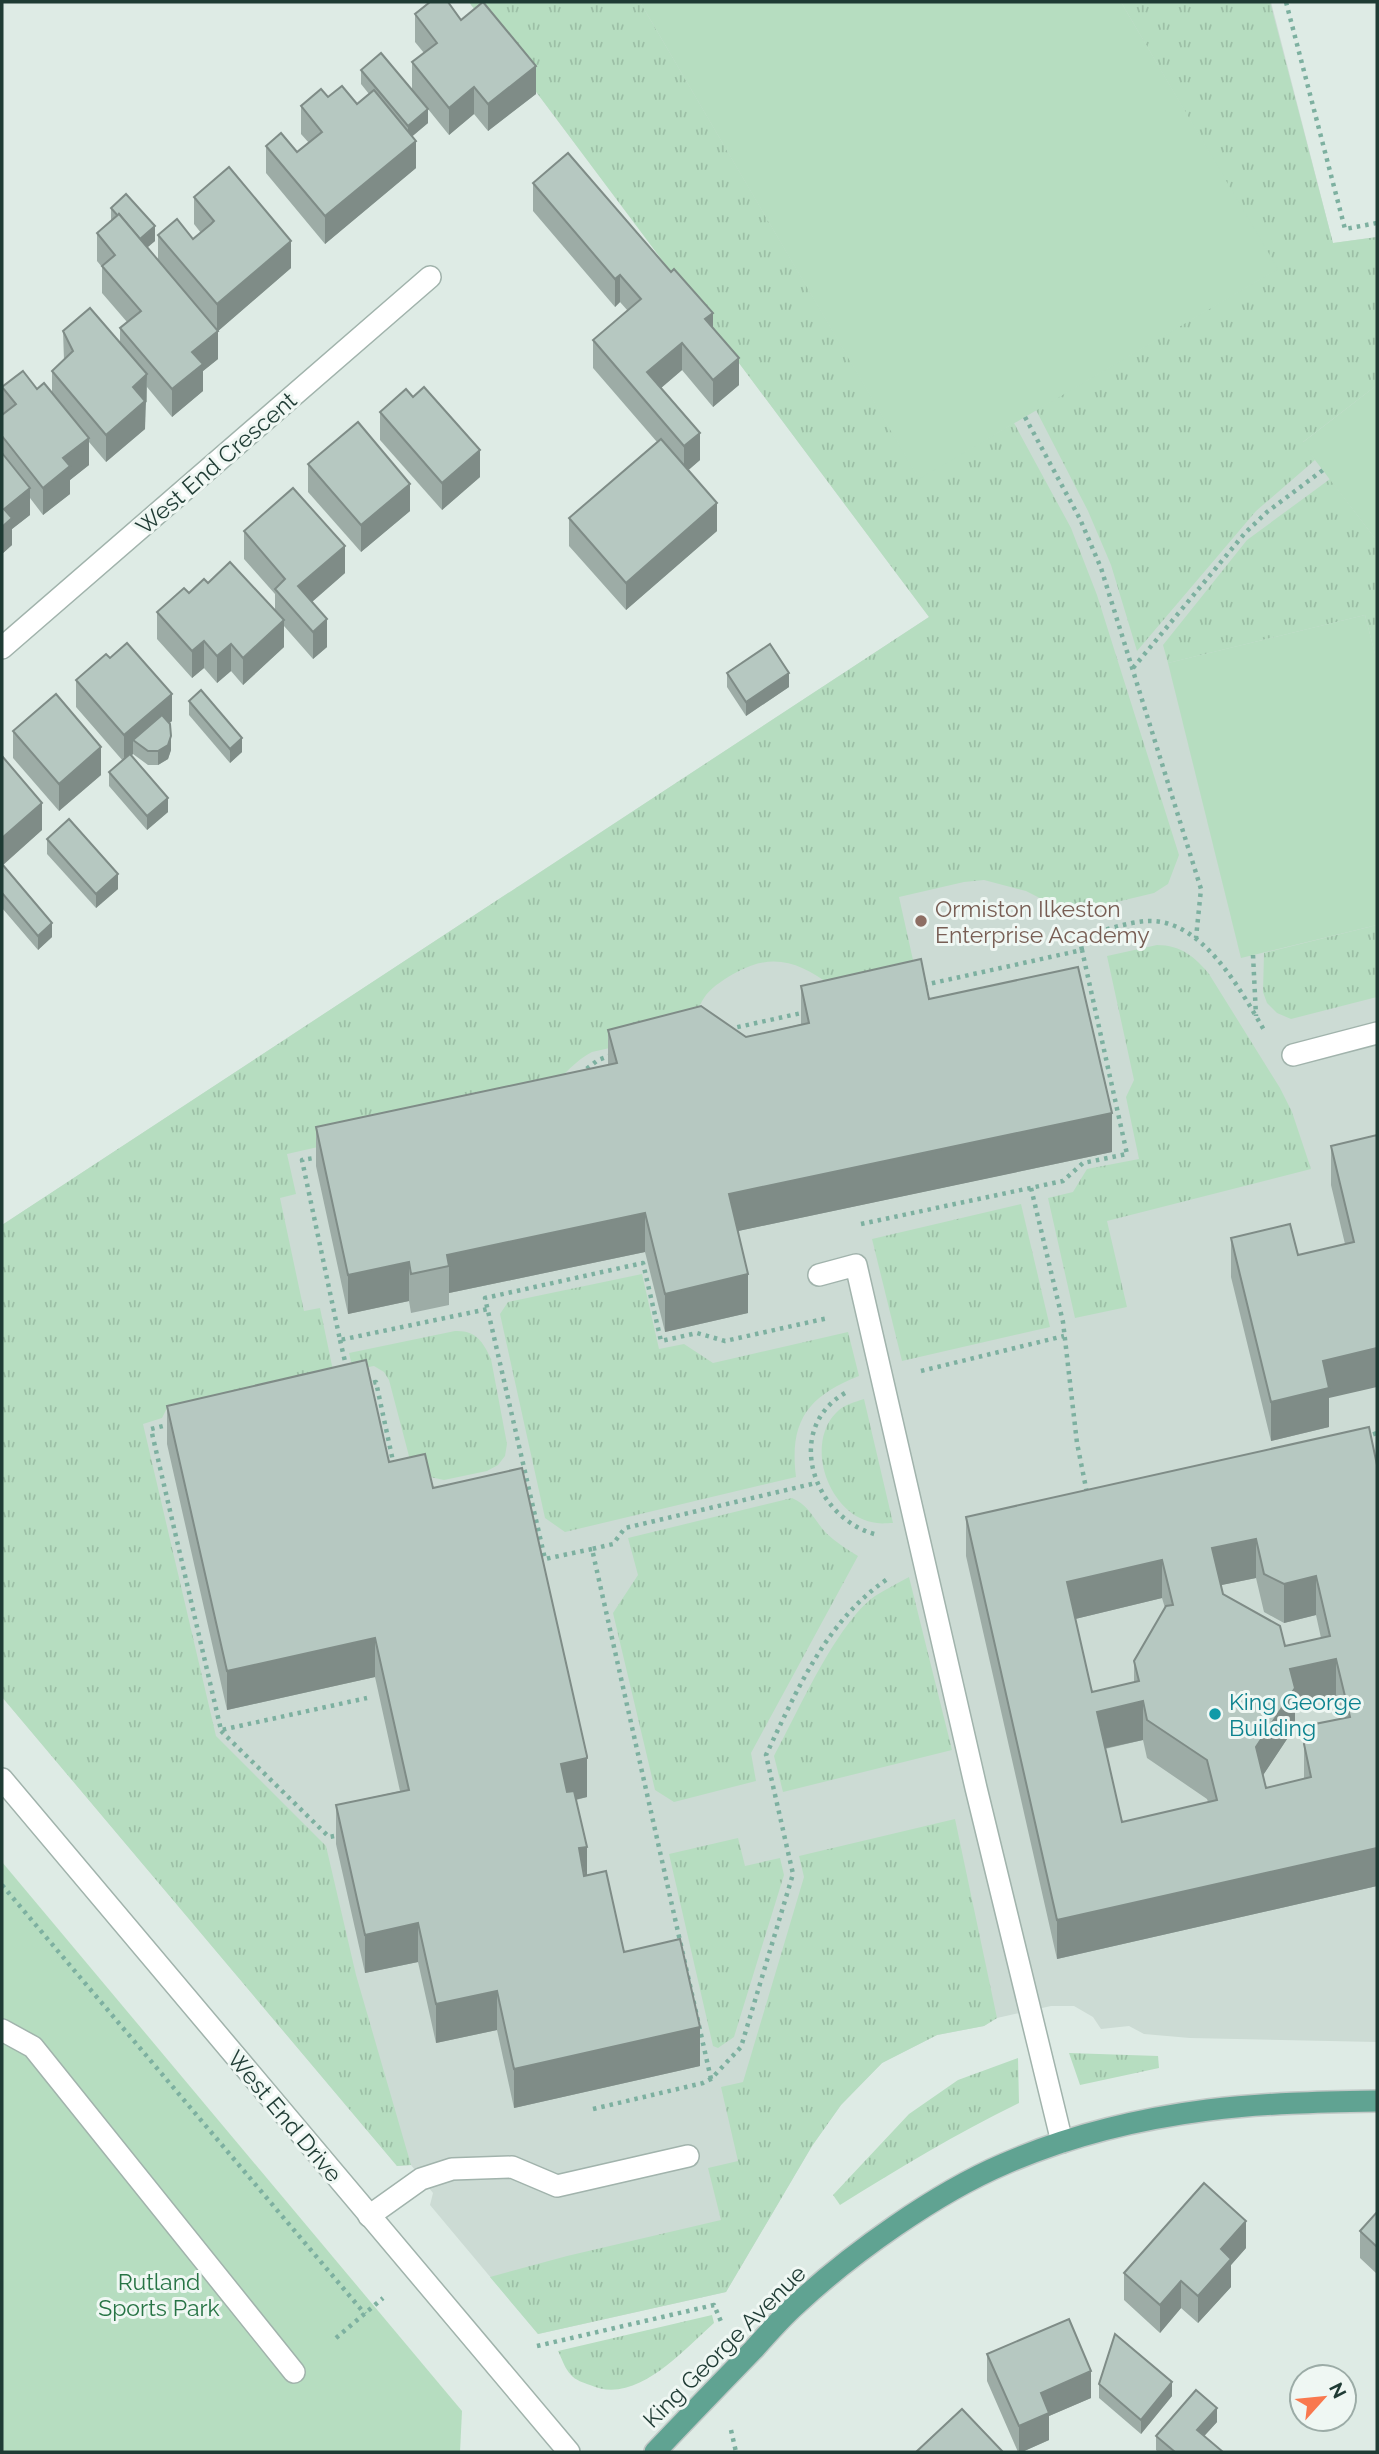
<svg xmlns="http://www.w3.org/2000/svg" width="1379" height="2454" viewBox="0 0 1379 2454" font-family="Raleway,sans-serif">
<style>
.built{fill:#ccdbd4}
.grass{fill:url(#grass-tufts)}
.green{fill:#b6ddc0}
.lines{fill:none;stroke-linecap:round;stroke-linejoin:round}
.minor-casing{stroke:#a1b3ac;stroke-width:24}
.major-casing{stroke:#c0c8c6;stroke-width:24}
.path{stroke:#7db0a0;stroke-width:4.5;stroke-dasharray:3.5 5;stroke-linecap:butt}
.minor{stroke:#fff;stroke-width:21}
.major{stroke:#60a392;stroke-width:21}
.wall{fill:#9daca6;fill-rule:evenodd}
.shaded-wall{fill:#7f8c87}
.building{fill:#b6c8c1;stroke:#7f8c87;stroke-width:2;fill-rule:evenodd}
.education-dot{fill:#8d6e63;stroke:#eff7f3;stroke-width:2.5}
.culture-dot{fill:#0f9aa8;stroke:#eff7f3;stroke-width:2.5}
.labels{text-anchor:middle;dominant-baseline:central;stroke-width:6;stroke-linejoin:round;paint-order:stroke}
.street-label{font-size:23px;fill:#1f3b34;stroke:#eff7f3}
.education-label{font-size:23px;fill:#785e54;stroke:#eff7f3;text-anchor:start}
.culture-label{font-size:23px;fill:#0d838f;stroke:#eff7f3;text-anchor:start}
.park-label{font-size:23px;fill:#277445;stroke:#eff7f3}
</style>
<defs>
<pattern id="grass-tufts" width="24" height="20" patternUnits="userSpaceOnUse" patternTransform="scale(1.75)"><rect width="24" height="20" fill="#b6ddc0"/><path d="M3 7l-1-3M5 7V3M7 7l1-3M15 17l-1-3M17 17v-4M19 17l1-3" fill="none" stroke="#9cbfa6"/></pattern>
</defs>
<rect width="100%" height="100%" fill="#deebe5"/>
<!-- built -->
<path class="built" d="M469,2H1271L1333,243L1377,237V2042L1190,2038L1144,2034L1129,2026L1101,2029L1093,2017L1074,2006H1051L997,2018L984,2026L937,2035L882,2063L841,2105L812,2146L726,2292L538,2334L430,2205L433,2193L411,2165L397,2166L2,1697V1225L929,617Z"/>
<!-- grass -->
<g class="grass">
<path d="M469,2H640L919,478L1014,423L1071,528L1097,595L1179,855L1168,884L1154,893L1079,911H1065L1026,891L984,880L964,882L899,897L915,969L832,986C800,963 774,952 737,972C726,978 713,986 706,995C699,1004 694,1019 689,1030L592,1052C570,1063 557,1086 535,1098L287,1154L296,1194L280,1198L304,1311L320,1308L335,1380L295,1390L285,1378L168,1406L162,1418L143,1424L216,1736L326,1846L356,1975L411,2165L397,2166L2,1697V1225L929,617Z"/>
<path d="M1121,2H1270L1333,243L1377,237V385L1303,442L1315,460L1256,511L1137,651L1111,565L1088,511L1036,410L1277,269Z"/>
<path d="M1330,479L1377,541V662L1365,615L1168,663L1163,645L1247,540Z"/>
<path d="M1377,925V997L1291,1019L1277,1013L1267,1003L1263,992L1264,953Z"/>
<path d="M1157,945C1181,945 1195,957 1209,974L1280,1088L1292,1112L1311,1169L1107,1221L1127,1307L1075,1318L1048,1198L1073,1192L1087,1169L1139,1159L1126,1097L1134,1080L1107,956Z"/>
<path d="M1021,1204L1050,1327L902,1361L872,1239Z"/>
<path d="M642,1274L659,1349L684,1344L713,1363L848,1332L859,1376C808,1396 789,1421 796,1477L565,1532L545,1518L500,1314L508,1302Z"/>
<path d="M455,1331C475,1330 483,1341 491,1359L507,1444L505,1456L498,1465L487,1471L444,1480L430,1477L410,1460L389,1380L384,1372L374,1366L353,1370L349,1353Z"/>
<path d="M864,1399L893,1523C888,1523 882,1524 877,1523C829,1518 802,1442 839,1410C846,1404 855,1402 864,1399Z"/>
<path d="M792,1498C809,1505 814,1520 826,1533C836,1542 846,1549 858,1556L751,1753L756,1781L674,1802L655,1790L613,1613L638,1575L628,1538Z"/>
<path d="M909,1577L952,1750L783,1792L774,1756C798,1712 836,1624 875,1596C886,1589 898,1583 909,1577Z"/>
<path d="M955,1819L997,2018L984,2026L937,2035L882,2063L841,2105L812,2146L726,2292L538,2334L490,2277L567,2256L721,2220L708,2168L738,2161L721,2087L743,2082L804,1877L799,1856Z"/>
<path d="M738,1838L745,1866L780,1858L784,1875L734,2037L718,2048L713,2046L669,1854Z"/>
<path d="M1069,2053L1158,2056L1159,2068L1080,2085Z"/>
<path d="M1018,2058L1019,2103C957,2133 898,2169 840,2205L833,2195L909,2114L958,2080Z"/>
<path d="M712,2315L714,2323C682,2351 636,2406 590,2385C584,2383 575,2380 571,2375C565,2369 562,2359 558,2351Z"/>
</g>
<!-- green -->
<g class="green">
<path d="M640,2H1121L1278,269L919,479Z"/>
<path d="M1377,385V541L1302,443Z"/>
<path d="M1365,615L1377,662V925L1241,958L1168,663Z"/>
<path d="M2,1862L462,2411L460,2452H2Z"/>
</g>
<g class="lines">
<defs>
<g id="minor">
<path d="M2,648L430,277"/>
<path d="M1293,1055L1377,1033"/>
<path d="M819,1275L856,1265L976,1788L1062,2142"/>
<path d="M2,1779L569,2452"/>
<path d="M2,2030L33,2047L294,2372"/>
<path d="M369,2216L421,2179L452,2169L512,2167L557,2186L688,2156"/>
</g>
<path id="major" d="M655,2452C688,2417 721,2383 754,2349C768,2333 782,2317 798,2303C852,2253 936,2193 1004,2164C1068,2136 1138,2119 1208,2110C1264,2103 1321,2102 1377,2101"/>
</defs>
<!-- minor casing -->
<use href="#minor" class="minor-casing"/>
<!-- major casing -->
<use href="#major" class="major-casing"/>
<!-- path -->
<g class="path">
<path d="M1286,2L1345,229L1377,223"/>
<path d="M1025,417L1080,519L1101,568L1201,889L1196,938"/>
<path d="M1133,668L1245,533L1267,512L1323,470"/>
<path d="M1082,950L1079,936C1101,932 1126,922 1148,921C1202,919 1240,989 1264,1030"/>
<path d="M1253,955L1256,1016"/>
<path d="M729,1029L806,1012"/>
<path d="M580,1074L598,1060L611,1055"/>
<path d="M320,1157L302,1160L340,1340L488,1309"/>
<path d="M1031,1188L1063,1322L1077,1443L1087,1493"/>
<path d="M861,1224L1063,1181L1083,1163L1127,1154L1082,950L924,985"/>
<path d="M340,1340L347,1370"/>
<path d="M921,1371L1064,1336"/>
<path d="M365,1385L376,1382L394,1466"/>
<path d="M845,1393C782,1430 814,1520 878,1535"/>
<path d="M171,1424L151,1429L221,1730L367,1698"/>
<path d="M1365,1437L1377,1433"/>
<path d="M592,1549L545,1559L485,1298L643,1263L661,1341L697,1333L725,1341L828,1318"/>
<path d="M221,1731L329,1837L340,1835"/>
<path d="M2,1885L365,2314"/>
<path d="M711,2079L592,1549L613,1544L625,1528L816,1483"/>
<path d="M593,2109L703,2083L711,2079L741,2047L793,1874L766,1755C797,1690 827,1619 889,1578"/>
<path d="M336,2338L383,2298"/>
<path d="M537,2346L714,2305L722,2324"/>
<path d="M731,2430L736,2452"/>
</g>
<!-- minor -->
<use href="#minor" class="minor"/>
<!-- major -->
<use href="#major" class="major"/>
</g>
<!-- wall -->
<g class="wall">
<path d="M415,14L461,20L536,94L488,131L474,114L449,135L428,109V123L412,136L416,168L325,244L266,173V146L297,152L309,143L301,134V106L328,97L357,104L369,94L361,84V70L412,89V62L424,53L415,42Z"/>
<path d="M533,183L713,328L739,385L713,407L682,370L661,388L700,460L688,470L717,531L626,610L569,546V518L657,442L593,368V340L628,311L620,302L615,307L533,211Z"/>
<path d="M194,197L291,268L218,331V359L203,371V391L172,417L147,387V402L145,403V429L106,462L89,442V465L70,480V494L43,515L30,498V515L12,529V545L2,554V387L37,389L52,392V371L64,360L63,331L120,343V328L127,322L102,293V267L97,261V233L111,221V208L155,241L147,247L158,261V235L193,239L201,233L194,224Z"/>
<path d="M380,412L480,477L442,510L380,440Z"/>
<path d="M308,464L410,511L361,552L308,492Z"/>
<path d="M244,531L345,573L312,602L327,647L313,659L284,626V647L243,685L231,671L217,683L204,668L192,678L157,639V612L208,583L275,611V594L244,559Z"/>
<path d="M727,673L789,687L746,716L727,687Z"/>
<path d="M76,680L172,721L169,723L171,750L168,759L158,765H148L133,754L131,756L168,812L147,830L109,786V772L123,761L76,707Z"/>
<path d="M189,701L242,752L230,763L189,715Z"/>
<path d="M13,731L101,775L59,811L13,758Z"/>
<path d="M2,756L42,830L2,865L52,937L38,950L2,908Z"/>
<path d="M47,839L118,889L96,908L47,854Z"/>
<path d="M801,986L929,999L1112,1152L738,1231L748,1313L665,1332L645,1252L449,1293V1305L411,1313L409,1301L348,1314L316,1166V1127L608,1065V1030L746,1037L801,1024Z"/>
<path d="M1377,1135L1329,1398V1427L1271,1441L1231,1277V1238L1298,1255L1345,1244L1331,1185V1146Z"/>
<path d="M167,1406L389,1462L433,1488L587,1797L576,1800L587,1875L624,1952L700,2066L514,2108L497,2030L436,2043L418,1962L365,1973L336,1844V1805L400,1791L375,1677L227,1710L167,1444Z"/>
<path d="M1377,1465V1886L1057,1959L966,1556V1517ZM1256,1578L1264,1612L1284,1623L1316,1615L1321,1638L1285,1646L1223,1594L1221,1585ZM1162,1598L1165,1608L1134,1661V1682L1092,1692L1075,1619ZM1336,1697L1341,1718L1304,1744V1779L1266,1788L1263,1775L1295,1727V1707ZM1143,1740L1147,1758L1207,1799L1208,1802L1122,1822L1105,1749Z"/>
<path d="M1377,2212V2274L1360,2258V2231Z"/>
<path d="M1246,2248L1231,2265V2287L1198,2323L1181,2308L1160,2333L1124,2300V2273Z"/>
<path d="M987,2354L1091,2398L1049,2416V2440L1022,2452H1018L987,2381Z"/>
<path d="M1099,2384L1172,2396L1141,2434L1099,2398Z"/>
<path d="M1217,2422L1204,2436L1223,2452H1158L1156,2450V2436Z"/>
</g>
<!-- shaded-wall -->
<g class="shaded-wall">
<path d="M536,66V94L488,131V104Z"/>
<path d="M474,87V114L449,135V108Z"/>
<path d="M428,109V123L408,140V126Z"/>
<path d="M416,141V168L325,244V216Z"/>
<path d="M155,226V241L140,254V240Z"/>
<path d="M291,241V268L217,332V304Z"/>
<path d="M620,275V302L615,307V279Z"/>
<path d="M713,313V340L705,319Z"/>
<path d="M218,331V359L203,371V391L172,417V389L192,352Z"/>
<path d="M682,343V370L647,400V372Z"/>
<path d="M739,358V385L713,407V380Z"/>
<path d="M147,374L145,429L106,462V435L133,387Z"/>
<path d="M700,433V460L684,474V446Z"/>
<path d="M89,438V465L70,480V494L43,515V488L63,458Z"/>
<path d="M480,450V477L442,510V483Z"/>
<path d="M410,484V511L361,552V525Z"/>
<path d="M30,488V515L12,529V545L2,554V527L4,509Z"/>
<path d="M717,503V531L626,610V583Z"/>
<path d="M345,546V573L298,614V586Z"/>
<path d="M327,619V647L313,659V632Z"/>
<path d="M284,620V647L243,685V658Z"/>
<path d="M204,641V668L192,678V651Z"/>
<path d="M231,644V671L217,683V656Z"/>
<path d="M789,673V687L746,716V702Z"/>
<path d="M172,694V721L142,747L133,740V754L124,762V735Z"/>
<path d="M171,736V750L168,759L158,765V751Z"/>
<path d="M242,738V752L230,763V749Z"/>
<path d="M101,747V775L59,811V784Z"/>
<path d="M168,798V812L147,830V816Z"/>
<path d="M42,803V830L2,866V838Z"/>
<path d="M118,874V889L96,908V894Z"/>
<path d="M52,923V937L38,950V936Z"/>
<path d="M1112,1113V1152L729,1233V1194Z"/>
<path d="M645,1213V1252L449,1293V1266L447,1255Z"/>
<path d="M409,1262V1301L348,1314V1275Z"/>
<path d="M748,1274V1313L665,1332V1294Z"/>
<path d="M1377,1348V1387L1329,1398V1427L1271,1441V1402L1323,1361Z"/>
<path d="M1256,1539V1578L1212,1587V1548Z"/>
<path d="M1162,1560V1598L1067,1621V1582Z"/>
<path d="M1316,1576V1615L1284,1623V1584Z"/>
<path d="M375,1638V1677L227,1710V1671Z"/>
<path d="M1336,1659V1697L1295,1707V1727L1256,1786V1747L1290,1669Z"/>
<path d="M1143,1701V1740L1097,1750V1712Z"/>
<path d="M587,1758V1797L561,1803V1764Z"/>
<path d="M587,1847V1885L579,1848Z"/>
<path d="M1377,1848V1886L1057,1959V1920Z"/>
<path d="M418,1923V1962L365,1973V1935Z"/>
<path d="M497,1991V2030L436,2043V2004Z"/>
<path d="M700,2027V2066L514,2108V2069Z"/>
<path d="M1246,2221V2248L1231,2265V2287L1198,2323V2296L1221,2249Z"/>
<path d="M1181,2281V2308L1160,2333V2305Z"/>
<path d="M1091,2371V2398L1049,2416V2440L1022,2452H1019V2426L1041,2393Z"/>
<path d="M1172,2382V2396L1141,2434V2420Z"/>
<path d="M1217,2408V2422L1197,2444V2430Z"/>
</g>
<!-- building -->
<g class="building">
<path d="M430,2H448L461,20L483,2L536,66L488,104L474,87L449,108L412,62L437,43L415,14Z"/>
<path d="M381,53L428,109L408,126L361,70Z"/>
<path d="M342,86L357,104L374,90L416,141L325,216L266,146L281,133L297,152L322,132L301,106L321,89L328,97Z"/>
<path d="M568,153L671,272L674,269L713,313L705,319L739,358L713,380L682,343L647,372L700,433L684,446L593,340L641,299L620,275L615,279L533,183Z"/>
<path d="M229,167L291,241L217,304L158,235L177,219L193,239L211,224L214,221L194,197Z"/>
<path d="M126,194L155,226L140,239L119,214L118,216L111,208Z"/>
<path d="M119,214L218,331L192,352L203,364L172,389L120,328L141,311L102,266L115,255L97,233Z"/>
<path d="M90,308L147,374L133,387L145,401L106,435L52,371L73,351L63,331Z"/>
<path d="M23,371L37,389L44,383L89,438L63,458L70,466L43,488L2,436V415L16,404L2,387Z"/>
<path d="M424,387L480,450L442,483L380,412L406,389L413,397Z"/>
<path d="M358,422L410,484L361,525L308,464Z"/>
<path d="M661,439L717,503L626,583L569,518Z"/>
<path d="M2,453L30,488L4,509L12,518L2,527Z"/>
<path d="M293,488L345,546L298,586L327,619L313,632L275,589L285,579L244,531Z"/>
<path d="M230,562L284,620L243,658L231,644L217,656L204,641L192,651L157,612L184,588L189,593L204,579L208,583Z"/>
<path d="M127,643L172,694L124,735L76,680L106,654L110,658Z"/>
<path d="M770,644L789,673L746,702L727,673Z"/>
<path d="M201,690L242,738L230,749L189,701Z"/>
<path d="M56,694L101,747L59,784L13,731Z"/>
<path d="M162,715L170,724L171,736L168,745L158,751H148L133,740Z"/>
<path d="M130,754L168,798L147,816L109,772Z"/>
<path d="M2,756L42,803L2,838Z"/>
<path d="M69,819L118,874L96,894L47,839Z"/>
<path d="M2,864L52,923L38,936L2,893Z"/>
<path d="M921,959L929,999L1078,967L1112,1113L729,1194L748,1274L665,1294L645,1213L447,1255L449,1266L411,1274L409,1262L348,1275L316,1127L617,1063L608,1030L701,1006L746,1037L809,1023L801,986Z"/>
<path d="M1377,1135V1348L1323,1361L1329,1388L1271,1402L1231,1238L1290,1224L1298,1255L1354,1242L1331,1146Z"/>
<path d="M366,1360L389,1462L425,1454L433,1488L522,1468L587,1756V1758L561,1764L567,1792L574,1791L587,1847L579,1848L584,1876L606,1871L624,1952L680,1939L700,2027L514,2069L497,1991L436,2004L418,1923L365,1935L336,1805L409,1790L375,1638L227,1671L167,1406Z"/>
<path d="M1369,1427L1377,1465V1848L1057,1920L966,1517ZM1256,1539L1264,1574L1284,1584L1316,1576L1330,1636L1285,1646L1280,1626L1223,1594L1212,1548ZM1162,1560L1173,1605L1166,1606L1134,1661L1139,1681L1092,1692L1067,1582ZM1336,1659L1350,1717L1315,1724L1304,1744L1311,1777L1266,1788L1256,1747L1295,1688L1290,1669ZM1143,1701L1147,1720L1207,1760L1217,1800L1122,1822L1097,1712Z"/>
<path d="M1204,2183L1246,2221L1221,2249L1231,2259L1198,2296L1181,2281L1160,2305L1124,2273Z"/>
<path d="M1377,2212V2247L1360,2231Z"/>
<path d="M1069,2319L1091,2371L1041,2393L1049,2413L1019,2426L987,2354Z"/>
<path d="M1115,2334L1172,2382L1141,2420L1099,2384Z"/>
<path d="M1196,2390L1217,2408L1197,2430L1223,2452H1175L1156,2436Z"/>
<path d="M962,2409L1003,2452H916Z"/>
</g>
<!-- markers -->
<circle class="education-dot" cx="921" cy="921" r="7"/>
<circle class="culture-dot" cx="1215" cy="1714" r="7"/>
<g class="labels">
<!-- street labels -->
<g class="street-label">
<text transform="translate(216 463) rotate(-41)">West End Crescent</text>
<text transform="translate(285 2116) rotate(50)">West End Drive</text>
<text transform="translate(724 2346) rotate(-45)">King George Avenue</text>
</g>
<!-- education labels -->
<g class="education-label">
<text x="935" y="908">Ormiston Ilkeston<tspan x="935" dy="26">Enterprise Academy</tspan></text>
</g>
<!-- culture labels -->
<g class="culture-label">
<text x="1229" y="1701">King George<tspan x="1229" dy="26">Building</tspan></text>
</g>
<!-- park labels -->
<g class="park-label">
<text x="159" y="2281">Rutland<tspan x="159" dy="26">Sports Park</tspan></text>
</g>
</g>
<!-- border -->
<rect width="1379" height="2454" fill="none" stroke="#1f3b34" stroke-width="7"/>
<!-- north arrow -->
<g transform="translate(1323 2398) rotate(63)"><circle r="33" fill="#eff7f3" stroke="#9caca7" stroke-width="2"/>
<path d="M0-5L12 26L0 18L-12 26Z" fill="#f9784e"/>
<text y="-10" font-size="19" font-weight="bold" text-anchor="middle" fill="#1f3b34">N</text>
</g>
</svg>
